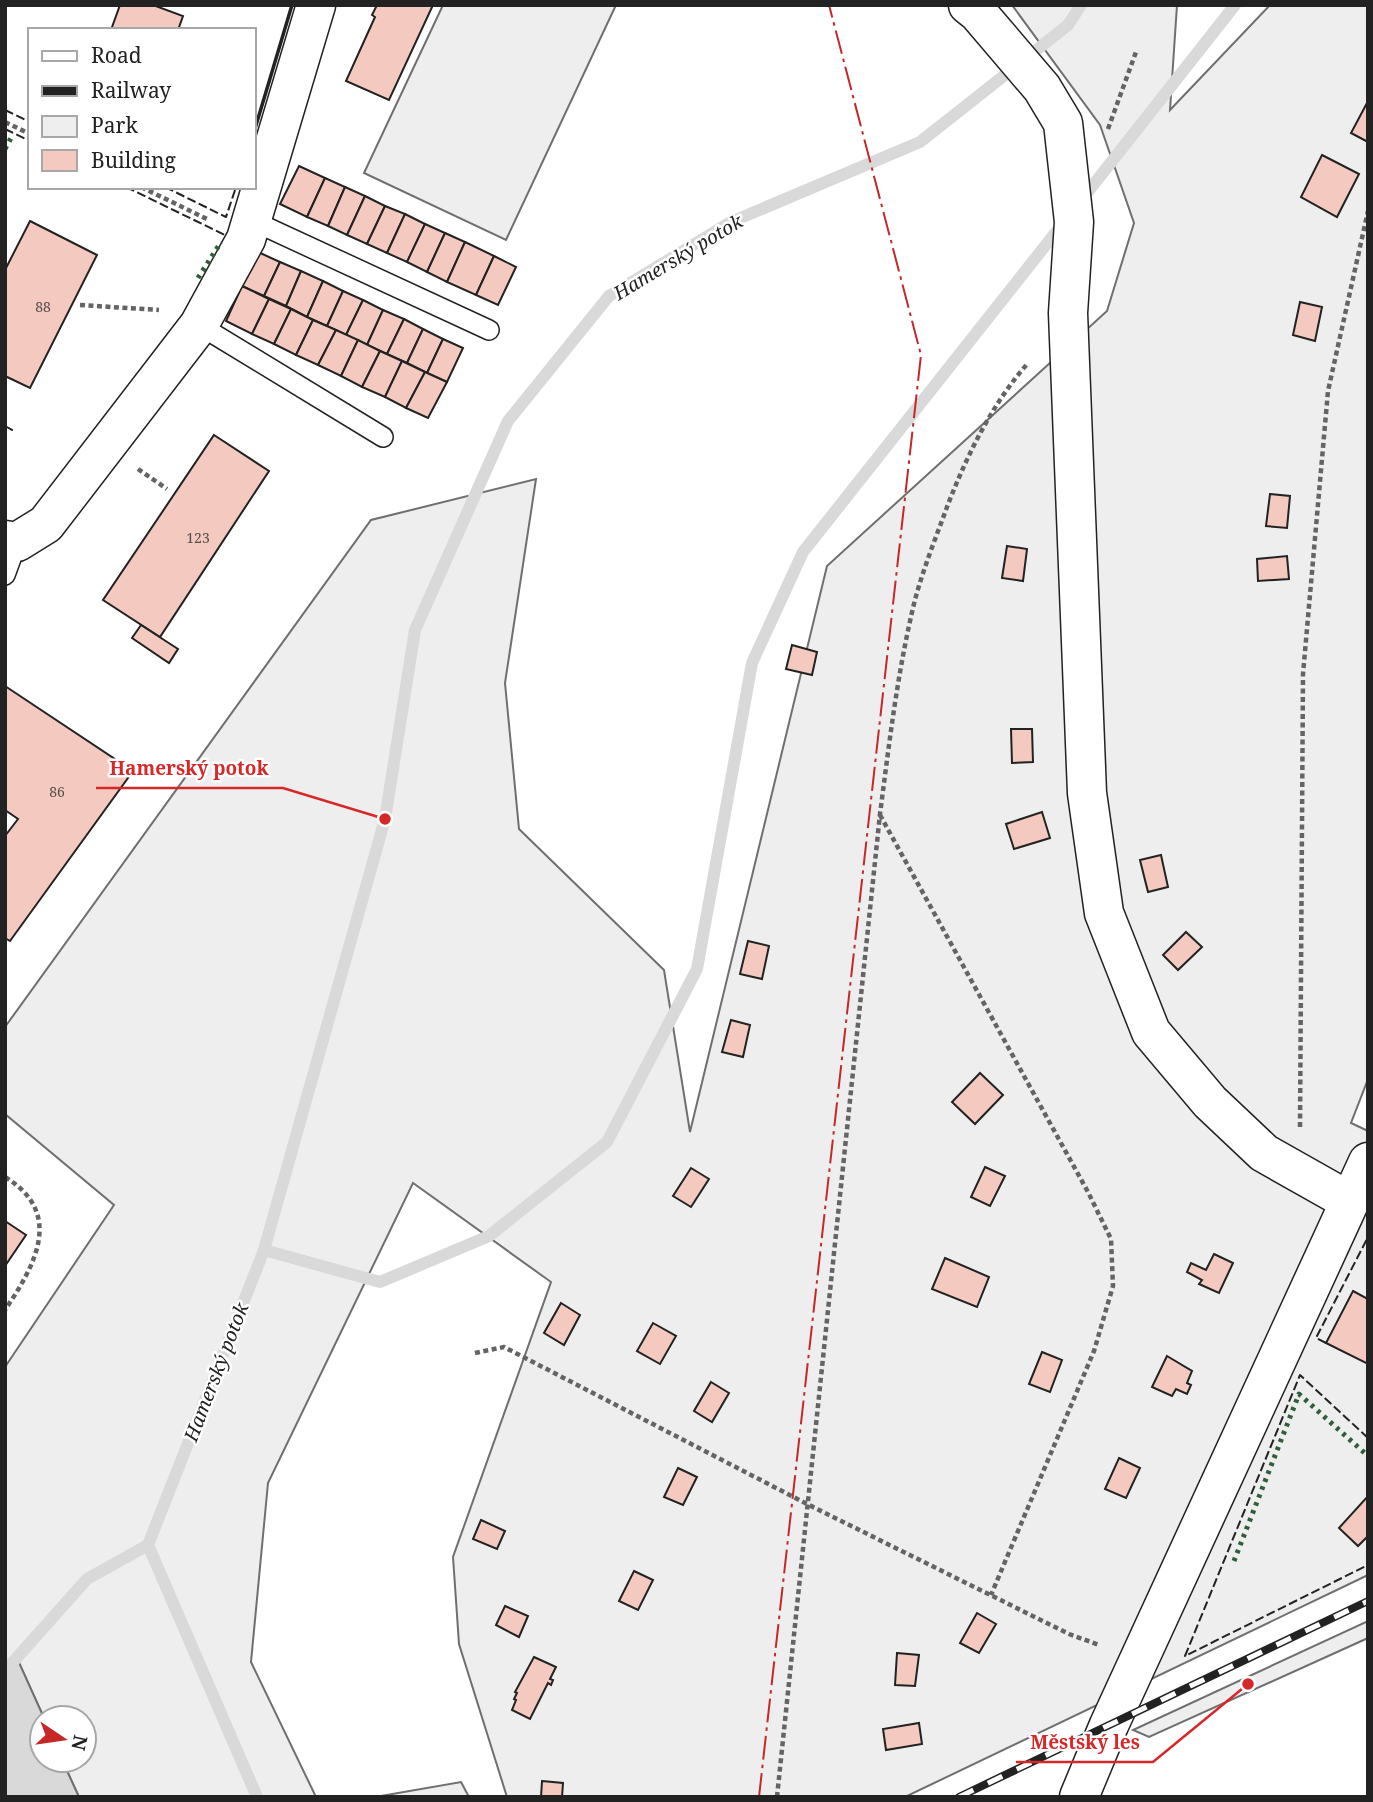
<svg xmlns="http://www.w3.org/2000/svg" width="1373" height="1802" viewBox="0 0 1373 1802" font-family="'Noto Serif',serif">
<style>
.green{fill:#eee;stroke:#6f6f6f;stroke-width:2}
.water{fill:#d9d9d9;stroke:#6f6f6f;stroke-width:2}
.lines{fill:none;stroke-linecap:round;stroke-linejoin:round}
.stream{stroke:#d9d9d9;stroke-width:12}
.building{fill:#f3c9c0;stroke:#222;stroke-width:2}
.lane-casing{stroke:#222;stroke-width:22}
.street-casing{stroke:#222;stroke-width:41}
.secondary-casing{stroke:#222;stroke-width:41}
.path{stroke:#646464;stroke-width:4.5;stroke-dasharray:5 3.5;stroke-linecap:butt}
.lane{stroke:#fff;stroke-width:19}
.street{stroke:#fff;stroke-width:38}
.secondary{stroke:#fff;stroke-width:38}
.rail-casing{stroke:#222;stroke-width:8}
.rail{stroke:#fff;stroke-width:5;stroke-dasharray:16;stroke-linecap:butt}
.hedge{stroke:#2f5e38;stroke-width:5;stroke-dasharray:3.5 5;stroke-linecap:butt}
.fence{stroke:#222;stroke-width:2;stroke-dasharray:9 3.5;stroke-linecap:butt}
.wall{stroke:#222;stroke-width:3.5}
.power{stroke:#c62828;stroke-width:2;stroke-dasharray:24 5 3.5 5;stroke-linecap:butt}
.labels{text-anchor:middle;dominant-baseline:central;stroke-width:5;stroke-linejoin:round;paint-order:stroke}
.number-label{font-size:14px;fill:#564c4a}
.water-label{font-size:19px;font-style:italic;fill:#222;stroke:#fff}
.leader{fill:none;stroke:#d62828;stroke-width:2.5}
.callout-dot{fill:#d62828;stroke:#fff;stroke-width:2.5}
.callout-label{font-size:19px;text-anchor:middle;font-weight:bold;fill:#d62828;stroke:#fff;stroke-width:5;stroke-linejoin:round;paint-order:stroke}
</style>
<rect width="100%" height="100%" fill="#fff"/>
<!-- green -->
<g class="green">
<path d="M443,5H616L506,240L364,173Z"/>
<path d="M1012,5H1177L1170,110L1270,5H1368V1079L1351,1123L1368,1131V1575L905,1797H507L459,1644L453,1557L551,1282L413,1183L268,1483L251,1662L316,1797H79L62,1760H84V1718H44L17,1659L5,1663V1367L114,1205L5,1114V1027L371,520L536,479L505,683L519,829L664,970L690,1132L827,566L1107,311L1134,223L1100,125Z"/>
<path d="M1368,1621V1638L1149,1737L1133,1730Z"/>
<path d="M461,1782L469,1797H375Z"/>
</g>
<!-- water -->
<path class="water" d="M17,1658L44,1718L42,1760H62L79,1797H5V1663Z"/>
<g class="lines">
<!-- stream -->
<g class="stream">
<path d="M1079,203L1235,5"/>
<path d="M264,1250L380,1282L489,1236L607,1142L697,969L752,663L803,552L1064,222"/>
<path d="M5,1671L87,1579L148,1545"/>
<path d="M257,1797L148,1545L264,1250L385,819L415,630L508,421L609,296L731,222L920,142L1068,25L1081,5"/>
</g>
</g>
<!-- building -->
<g class="building">
<path d="M120,5H153L183,16L178,30H111Z"/>
<path d="M377,5H433L389,100L346,81L375,17L372,15Z"/>
<path d="M1367,103L1368,104V142L1351,133Z"/>
<path d="M1322,155L1359,174L1337,217L1301,197Z"/>
<path d="M299,166L325,178L307,217L280,204Z"/>
<path d="M325,178L345,187L328,226L307,217Z"/>
<path d="M345,187L365,196L347,235L328,226Z"/>
<path d="M365,196L385,206L367,244L347,235Z"/>
<path d="M385,206L405,214L387,253L367,244Z"/>
<path d="M405,214L425,224L407,262L387,253Z"/>
<path d="M30,221L97,255L30,388L5,376V270Z"/>
<path d="M425,224L445,233L427,272L407,262Z"/>
<path d="M445,233L465,242L447,282L427,272Z"/>
<path d="M465,242L494,256L476,295L447,282Z"/>
<path d="M258,252L280,262L264,296L242,286Z"/>
<path d="M494,256L516,267L498,305L476,295Z"/>
<path d="M280,262L301,271L286,306L264,296Z"/>
<path d="M301,271L323,281L307,317L286,306Z"/>
<path d="M323,281L343,291L327,326L307,317Z"/>
<path d="M242,286L269,299L252,334L226,321Z"/>
<path d="M343,291L363,300L346,335L327,326Z"/>
<path d="M269,299L291,309L274,344L252,334Z"/>
<path d="M363,300L383,310L367,345L346,335Z"/>
<path d="M1300,302L1322,307L1315,341L1293,335Z"/>
<path d="M291,309L313,320L296,355L274,344Z"/>
<path d="M383,310L404,319L387,354L367,345Z"/>
<path d="M404,319L423,329L407,363L387,354Z"/>
<path d="M313,320L336,330L318,365L296,355Z"/>
<path d="M423,329L443,339L427,373L407,363Z"/>
<path d="M336,330L358,340L341,376L318,365Z"/>
<path d="M443,339L463,348L447,382L427,373Z"/>
<path d="M358,340L380,351L362,387L341,376Z"/>
<path d="M380,351L402,361L385,397L362,387Z"/>
<path d="M402,361L425,372L406,408L385,397Z"/>
<path d="M425,372L447,382L428,418L406,408Z"/>
<path d="M214,435L269,471L160,637L103,600Z"/>
<path d="M1270,494L1290,496L1287,528L1266,526Z"/>
<path d="M1007,546L1027,549L1023,581L1002,578Z"/>
<path d="M1287,556L1289,579L1258,581L1257,559Z"/>
<path d="M141,625L178,649L169,663L132,638Z"/>
<path d="M792,645L817,652L812,675L786,669Z"/>
<path d="M5,686L133,771L10,941L5,938V836L18,819L5,810Z"/>
<path d="M1011,729H1032L1033,762L1012,763Z"/>
<path d="M1042,812L1050,838L1014,849L1006,824Z"/>
<path d="M1161,855L1168,887L1148,892L1140,860Z"/>
<path d="M1186,932L1202,947L1178,970L1163,955Z"/>
<path d="M748,941L769,946L762,979L740,974Z"/>
<path d="M731,1020L750,1025L743,1057L722,1052Z"/>
<path d="M980,1073L1003,1095L975,1124L952,1102Z"/>
<path d="M985,1167L1005,1176L990,1206L971,1197Z"/>
<path d="M691,1168L709,1179L691,1207L673,1196Z"/>
<path d="M5,1221L26,1235L5,1266Z"/>
<path d="M1214,1254L1233,1263L1219,1293L1199,1284L1202,1280L1187,1272L1191,1263L1206,1270Z"/>
<path d="M945,1258L989,1277L977,1307L932,1289Z"/>
<path d="M1353,1291L1368,1299V1364L1326,1343Z"/>
<path d="M561,1303L580,1315L564,1345L544,1333Z"/>
<path d="M653,1323L676,1336L660,1364L637,1351Z"/>
<path d="M1042,1352L1062,1360L1050,1392L1029,1384Z"/>
<path d="M1167,1356L1192,1371L1187,1383L1191,1385L1187,1394L1176,1389L1172,1396L1152,1387Z"/>
<path d="M711,1382L729,1393L712,1422L694,1411Z"/>
<path d="M1119,1458L1140,1468L1126,1498L1105,1489Z"/>
<path d="M678,1468L697,1477L683,1505L664,1497Z"/>
<path d="M1368,1496V1536L1358,1546L1339,1528Z"/>
<path d="M481,1520L505,1531L497,1549L473,1539Z"/>
<path d="M634,1571L653,1580L638,1610L619,1601Z"/>
<path d="M505,1606L528,1616L519,1637L496,1625Z"/>
<path d="M977,1613L996,1624L979,1653L960,1643Z"/>
<path d="M897,1653L919,1655L915,1686L895,1685Z"/>
<path d="M534,1657L556,1667L550,1679L553,1680L551,1685L548,1683L530,1719L512,1710L516,1700L514,1699L517,1693L515,1692Z"/>
<path d="M919,1723L922,1744L886,1750L883,1729Z"/>
<path d="M542,1781L563,1783L562,1797H541Z"/>
</g>
<g class="lines">
<defs>
<g id="lane">
<path d="M251,220L489,330"/>
<path d="M199,325L383,437"/>
<path d="M5,575L17,542"/>
</g>
<g id="street">
<path d="M968,5L978,13L1042,88L1063,123L1074,222L1068,313L1087,793L1104,913L1151,1032L1210,1102L1264,1153L1349,1201"/>
<path d="M5,540L17,542L46,524L199,325L246,239L316,5"/>
</g>
<path id="secondary" d="M1079,1797L1109,1725L1368,1162"/>
</defs>
<!-- lane casing -->
<use href="#lane" class="lane-casing"/>
<!-- street casing -->
<use href="#street" class="street-casing"/>
<!-- secondary casing -->
<use href="#secondary" class="secondary-casing"/>
<!-- path -->
<g class="path">
<path d="M5,122L30,134"/>
<path d="M1108,129L1136,52"/>
<path d="M141,187L209,220"/>
<path d="M80,305L159,310"/>
<path d="M138,469L167,489"/>
<path d="M880,815L1088,1192L1111,1239L1113,1286L1094,1351L991,1595"/>
<path d="M1300,1127L1303,674L1328,391L1368,211"/>
<path d="M5,1177C64,1213 36,1264 5,1310"/>
<path d="M475,1353L504,1347L807,1504L1069,1634L1099,1645"/>
<path d="M777,1797L880,814C889,745 897,676 913,608C921,574 935,540 947,507C967,455 992,404 1028,363"/>
</g>
<!-- lane -->
<use href="#lane" class="lane"/>
<!-- street -->
<use href="#street" class="street"/>
<!-- secondary -->
<use href="#secondary" class="secondary"/>
<defs>
<path id="rail" d="M959,1797L1368,1601"/>
</defs>
<!-- rail casing -->
<use href="#rail" class="rail-casing"/>
<!-- rail -->
<use href="#rail" class="rail"/>
<!-- hedge -->
<g class="hedge">
<path d="M5,149L11,138"/>
<path d="M198,278L221,242"/>
<path d="M1234,1561L1299,1394L1368,1456"/>
</g>
<!-- fence -->
<g class="fence">
<path d="M5,110L30,122"/>
<path d="M5,129L30,141"/>
<path d="M126,187L227,236"/>
<path d="M165,187L226,217L236,187"/>
<path d="M5,426L14,431"/>
<path d="M1326,1343L1316,1338L1368,1237"/>
<path d="M1368,1438L1300,1375L1185,1656L1368,1565"/>
</g>
<!-- wall -->
<path class="wall" d="M254,132L292,5"/>
<!-- power -->
<path class="power" d="M759,1797L921,355L829,5"/>
</g>
<g class="labels">
<!-- number labels -->
<g class="number-label">
<text x="43" y="306">88</text>
<text x="198" y="537">123</text>
<text x="57" y="791">86</text>
</g>
<!-- water labels -->
<g class="water-label">
<text transform="translate(678 257) rotate(-31)">Hamerský potok</text>
<text transform="translate(216 1372) rotate(-69)">Hamerský potok</text>
</g>
</g>
<!-- callouts -->
<path class="leader" d="M385 819L283 788H96M1248 1684L1153 1762H1016"/>
<g class="callout-dot">
<circle cx="385" cy="819" r="7"/>
<circle cx="1248" cy="1684" r="7"/>
</g>
<g class="callout-label">
<text x="189" y="775">Hamerský potok</text>
<text x="1085" y="1749">Městský les</text>
</g>
<!-- border -->
<rect width="1373" height="1802" fill="none" stroke="#222222" stroke-width="14"/>
<!-- legend -->
<rect x="28" y="28" width="228" height="161" fill="#ffffff" stroke="#a7a7a7" stroke-width="2"/>
<rect x="42" y="51" width="35" height="10" fill="#ffffff" stroke="#a7a7a7" stroke-width="2"/>
<text x="91" y="63" font-size="21" fill="#222222">Road</text>
<rect x="42" y="86" width="35" height="10" fill="#222222" stroke="#a7a7a7" stroke-width="2"/>
<text x="91" y="98" font-size="21" fill="#222222">Railway</text>
<rect x="42" y="116" width="35" height="21" fill="#eeeeee" stroke="#a7a7a7" stroke-width="2"/>
<text x="91" y="133" font-size="21" fill="#222222">Park</text>
<rect x="42" y="150" width="35" height="21" fill="#f3c9c0" stroke="#a7a7a7" stroke-width="2"/>
<text x="91" y="168" font-size="21" fill="#222222">Building</text>
<!-- north arrow -->
<g transform="translate(63 1739) rotate(103)"><circle r="33" fill="#ffffff" stroke="#a7a7a7" stroke-width="2"/>
<path d="M0-5L12 26L0 18L-12 26Z" fill="#c62828"/>
<text y="-10" font-size="19" font-weight="bold" text-anchor="middle" fill="#222222">N</text>
</g>
</svg>
